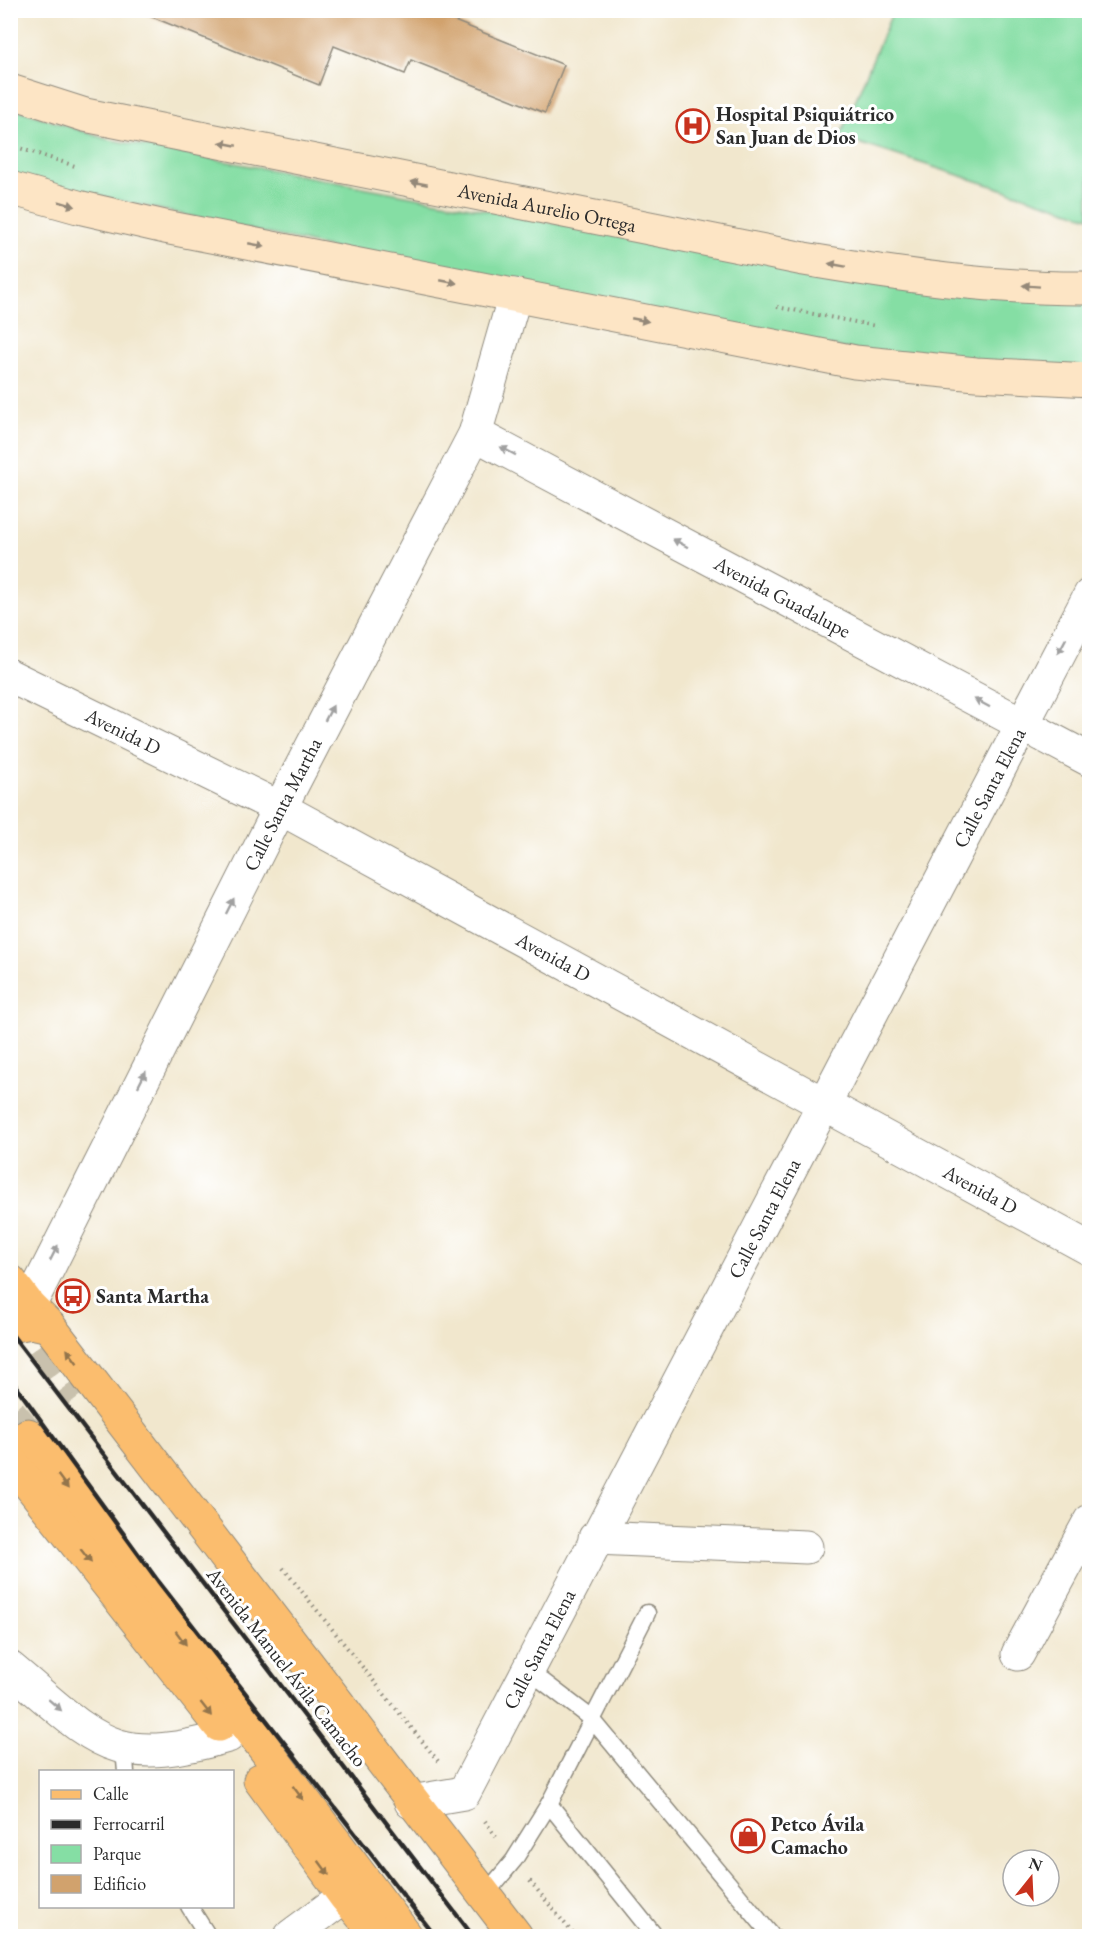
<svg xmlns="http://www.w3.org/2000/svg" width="1100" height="1947" viewBox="0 0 1100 1947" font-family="'EB Garamond',serif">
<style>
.green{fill:#85dea4;stroke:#588468;stroke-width:1.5}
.building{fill:#d1a26d}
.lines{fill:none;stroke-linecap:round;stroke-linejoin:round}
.primary-tunnel{stroke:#c9c1ad;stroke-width:33;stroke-dasharray:33 16;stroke-linecap:butt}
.lane-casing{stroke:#8e897c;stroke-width:19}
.street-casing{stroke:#8e897c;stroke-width:35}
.secondary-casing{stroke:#8e897c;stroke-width:35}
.primary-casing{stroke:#8e897c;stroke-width:35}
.path{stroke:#8e897c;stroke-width:4;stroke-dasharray:1.5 4.5;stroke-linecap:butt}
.lane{stroke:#fff;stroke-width:16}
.street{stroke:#fff;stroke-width:33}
.secondary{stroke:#fde5c5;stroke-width:33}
.primary{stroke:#fbbd6e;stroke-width:33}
.rail{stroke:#2b2b2b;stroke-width:4.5}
.oneway{fill:#948878}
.oneway2{fill:#a0a0a0}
.oneway3{fill:#93744c}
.labels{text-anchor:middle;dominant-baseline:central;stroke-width:6;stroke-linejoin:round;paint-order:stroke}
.poi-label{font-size:20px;font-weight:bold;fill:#2b2b2b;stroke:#fff;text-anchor:start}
.street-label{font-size:20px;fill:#2b2b2b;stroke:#fff}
</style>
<rect width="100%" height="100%" fill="#fff"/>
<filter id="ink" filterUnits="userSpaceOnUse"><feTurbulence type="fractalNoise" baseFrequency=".0167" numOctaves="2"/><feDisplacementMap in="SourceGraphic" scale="12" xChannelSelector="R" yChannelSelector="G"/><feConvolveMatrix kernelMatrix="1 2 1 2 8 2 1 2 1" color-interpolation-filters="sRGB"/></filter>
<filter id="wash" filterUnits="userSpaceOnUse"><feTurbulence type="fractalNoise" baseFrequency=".008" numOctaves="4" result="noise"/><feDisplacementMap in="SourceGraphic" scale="24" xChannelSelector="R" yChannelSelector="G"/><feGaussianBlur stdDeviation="1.35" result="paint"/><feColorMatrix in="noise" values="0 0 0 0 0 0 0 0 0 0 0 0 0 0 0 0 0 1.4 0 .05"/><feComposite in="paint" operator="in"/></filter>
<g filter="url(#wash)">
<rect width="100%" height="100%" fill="#f1e7cd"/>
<!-- green -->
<g class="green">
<path d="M893,11H1089V217L840,137Z"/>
<path d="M10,107L106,139L555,223L1089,300V372L873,354L466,278L11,176Z"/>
</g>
<g id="blocks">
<!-- building -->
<path class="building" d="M135,10H427L564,65L545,113L411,60L405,74L334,46L319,85Z"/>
</g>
</g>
<g filter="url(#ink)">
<use href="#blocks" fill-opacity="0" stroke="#8e897c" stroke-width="1.5"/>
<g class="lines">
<!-- primary-tunnel -->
<g class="primary-tunnel">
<path d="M10,1306L78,1397"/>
<path d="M10,1413L28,1435"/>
</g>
<defs>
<g id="lane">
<path d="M528,1670L591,1718L772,1936"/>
<path d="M124,1749L126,1772"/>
<path d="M549,1804L655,1936"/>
<path d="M484,1896L514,1860L549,1804L647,1613"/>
<path d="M189,1906L206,1933"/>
</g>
<g id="street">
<path id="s1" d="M475,434L1090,760"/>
<path id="s2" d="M10,676L280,808L1090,1249"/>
<path id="s3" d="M29,1306L280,808L475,434L515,295"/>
<path d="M595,1538L806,1547"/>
<path d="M1018,1654L1090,1521"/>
<path d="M10,1668C97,1740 109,1770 228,1736"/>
<path id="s4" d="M411,1802L464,1793L1090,595"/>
<path d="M291,1936L345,1896"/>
</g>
<g id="secondary">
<path id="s5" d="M10,91L85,115L804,259C898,275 994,289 1090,288"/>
<path d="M10,188L78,207L165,227L855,362L976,374L1090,380"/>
</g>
<g id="primary">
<path d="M10,1281L29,1306L49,1326L516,1936"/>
<path d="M10,1326L31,1322L49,1326"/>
<path d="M28,1435L406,1936"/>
<path d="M10,1460L219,1725"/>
<path d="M260,1780L345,1896L379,1936"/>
</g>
</defs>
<!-- lane casing -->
<use href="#lane" class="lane-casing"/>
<!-- street casing -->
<use href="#street" class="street-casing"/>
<!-- secondary casing -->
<use href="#secondary" class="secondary-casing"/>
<!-- primary casing -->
<use href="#primary" class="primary-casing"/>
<!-- path -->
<g class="path">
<path d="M10,145L75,166"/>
<path d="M777,307L876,326"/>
<path d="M283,1568L438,1761"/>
<path d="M485,1821L496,1837"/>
<path d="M530,1881L575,1936"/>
</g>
<!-- lane -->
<use href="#lane" class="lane"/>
<!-- street -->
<use href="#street" class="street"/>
<!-- secondary -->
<use href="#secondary" class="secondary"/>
<!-- primary -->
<use href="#primary" class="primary"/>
<!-- rail -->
<g class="rail">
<path d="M10,1332L473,1936"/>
<path d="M10,1378L158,1581L435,1936"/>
</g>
</g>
<!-- one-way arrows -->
<defs><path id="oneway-solid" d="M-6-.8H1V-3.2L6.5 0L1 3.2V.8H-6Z" transform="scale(1.5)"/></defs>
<g class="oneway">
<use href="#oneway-solid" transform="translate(228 144) rotate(-169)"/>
<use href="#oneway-solid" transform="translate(419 183) rotate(-169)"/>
<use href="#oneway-solid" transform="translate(67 204) rotate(16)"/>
<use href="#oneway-solid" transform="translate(257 245) rotate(11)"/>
<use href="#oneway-solid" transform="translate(837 265) rotate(-170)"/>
<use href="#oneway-solid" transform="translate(449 282) rotate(11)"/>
<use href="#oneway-solid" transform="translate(1031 286) rotate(-176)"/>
<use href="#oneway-solid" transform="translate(640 320) rotate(11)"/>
</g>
<g class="oneway2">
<use href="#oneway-solid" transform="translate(508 451) rotate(-152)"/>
<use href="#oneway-solid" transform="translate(680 543) rotate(-152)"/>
<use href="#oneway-solid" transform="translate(1062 646) rotate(118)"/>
<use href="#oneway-solid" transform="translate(982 703) rotate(-152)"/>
<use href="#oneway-solid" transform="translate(329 713) rotate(-62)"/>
<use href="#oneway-solid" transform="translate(230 906) rotate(-63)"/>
<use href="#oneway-solid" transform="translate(142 1079) rotate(-63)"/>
<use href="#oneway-solid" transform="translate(54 1253) rotate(-63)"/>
<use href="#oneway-solid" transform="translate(55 1705) rotate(41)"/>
</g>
<g class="oneway3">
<use href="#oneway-solid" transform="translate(72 1356) rotate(-127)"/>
<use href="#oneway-solid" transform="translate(63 1482) rotate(53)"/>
<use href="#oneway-solid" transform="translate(86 1556) rotate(52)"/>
<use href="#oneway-solid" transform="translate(181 1638) rotate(53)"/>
<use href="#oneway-solid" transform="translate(206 1709) rotate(52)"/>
<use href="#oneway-solid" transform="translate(298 1793) rotate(53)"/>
<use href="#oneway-solid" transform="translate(324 1868) rotate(54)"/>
</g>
</g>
<!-- icons -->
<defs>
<symbol id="hospital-ring" viewBox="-11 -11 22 22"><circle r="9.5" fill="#fff" stroke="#c8321e" stroke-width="1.5"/><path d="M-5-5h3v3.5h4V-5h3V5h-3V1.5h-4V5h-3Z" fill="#c8321e"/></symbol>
<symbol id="bus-ring" viewBox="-11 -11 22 22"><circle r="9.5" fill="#fff" stroke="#c8321e" stroke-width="1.5"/><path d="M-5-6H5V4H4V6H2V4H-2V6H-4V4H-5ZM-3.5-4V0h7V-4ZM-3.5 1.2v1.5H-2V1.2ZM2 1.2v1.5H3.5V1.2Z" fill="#c8321e"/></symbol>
<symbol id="shop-ring" viewBox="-11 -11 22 22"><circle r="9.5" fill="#fff" stroke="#c8321e" stroke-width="1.5"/><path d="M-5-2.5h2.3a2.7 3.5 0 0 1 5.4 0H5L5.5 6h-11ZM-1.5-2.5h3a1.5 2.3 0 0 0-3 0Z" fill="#c8321e"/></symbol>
</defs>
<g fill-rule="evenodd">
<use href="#hospital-ring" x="674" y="107" width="38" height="38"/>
<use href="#bus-ring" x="54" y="1277" width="38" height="38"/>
<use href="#shop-ring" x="729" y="1817" width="38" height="38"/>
</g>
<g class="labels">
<!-- poi labels -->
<g class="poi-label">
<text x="716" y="114">Hospital Psiquiátrico<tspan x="716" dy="23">San Juan de Dios</tspan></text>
<text x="96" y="1296">Santa Martha</text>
<text x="771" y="1824">Petco Ávila<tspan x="771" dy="23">Camacho</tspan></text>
</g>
<!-- street labels -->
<g class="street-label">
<text stroke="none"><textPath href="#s5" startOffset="550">Avenida Aurelio Ortega</textPath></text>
<text stroke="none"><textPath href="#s1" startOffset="348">Avenida Guadalupe</textPath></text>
<text stroke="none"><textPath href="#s2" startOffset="126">Avenida D</textPath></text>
<text stroke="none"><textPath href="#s4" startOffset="1188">Calle Santa Elena</textPath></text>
<text stroke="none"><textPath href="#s3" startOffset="562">Calle Santa Martha</textPath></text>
<text stroke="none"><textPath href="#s2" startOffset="612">Avenida D</textPath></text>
<text stroke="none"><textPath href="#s2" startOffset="1098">Avenida D</textPath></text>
<text stroke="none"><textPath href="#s4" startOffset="702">Calle Santa Elena</textPath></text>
<text stroke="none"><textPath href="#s4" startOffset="216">Calle Santa Elena</textPath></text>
<text transform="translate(287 1667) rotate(52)">Avenida Manuel Ávila Camacho</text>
</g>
</g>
<!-- margin -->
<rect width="1100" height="1947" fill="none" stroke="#fff" stroke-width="36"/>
<!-- legend -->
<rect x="39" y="1770" width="195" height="138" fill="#ffffff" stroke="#aaaaaa" stroke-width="1.5"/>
<rect x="51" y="1790" width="30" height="9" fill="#fbbd6e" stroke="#aaaaaa" stroke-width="1.5"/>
<text x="93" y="1800" font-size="18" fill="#2b2b2b">Calle</text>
<rect x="51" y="1820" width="30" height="9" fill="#2b2b2b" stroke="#aaaaaa" stroke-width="1.5"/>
<text x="93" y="1830" font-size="18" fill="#2b2b2b">Ferrocarril</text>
<rect x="51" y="1845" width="30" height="18" fill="#85dea4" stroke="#aaaaaa" stroke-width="1.5"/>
<text x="93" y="1860" font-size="18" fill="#2b2b2b">Parque</text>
<rect x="51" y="1875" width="30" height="18" fill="#d1a26d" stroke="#aaaaaa" stroke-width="1.5"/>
<text x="93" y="1890" font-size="18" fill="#2b2b2b">Edificio</text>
<!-- north arrow -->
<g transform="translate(1031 1878) rotate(18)"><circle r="28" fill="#ffffff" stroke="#aaaaaa" stroke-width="1.5"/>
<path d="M0-4.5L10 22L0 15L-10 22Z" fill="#c8321e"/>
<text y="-9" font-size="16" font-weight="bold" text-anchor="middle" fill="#2b2b2b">N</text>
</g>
</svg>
